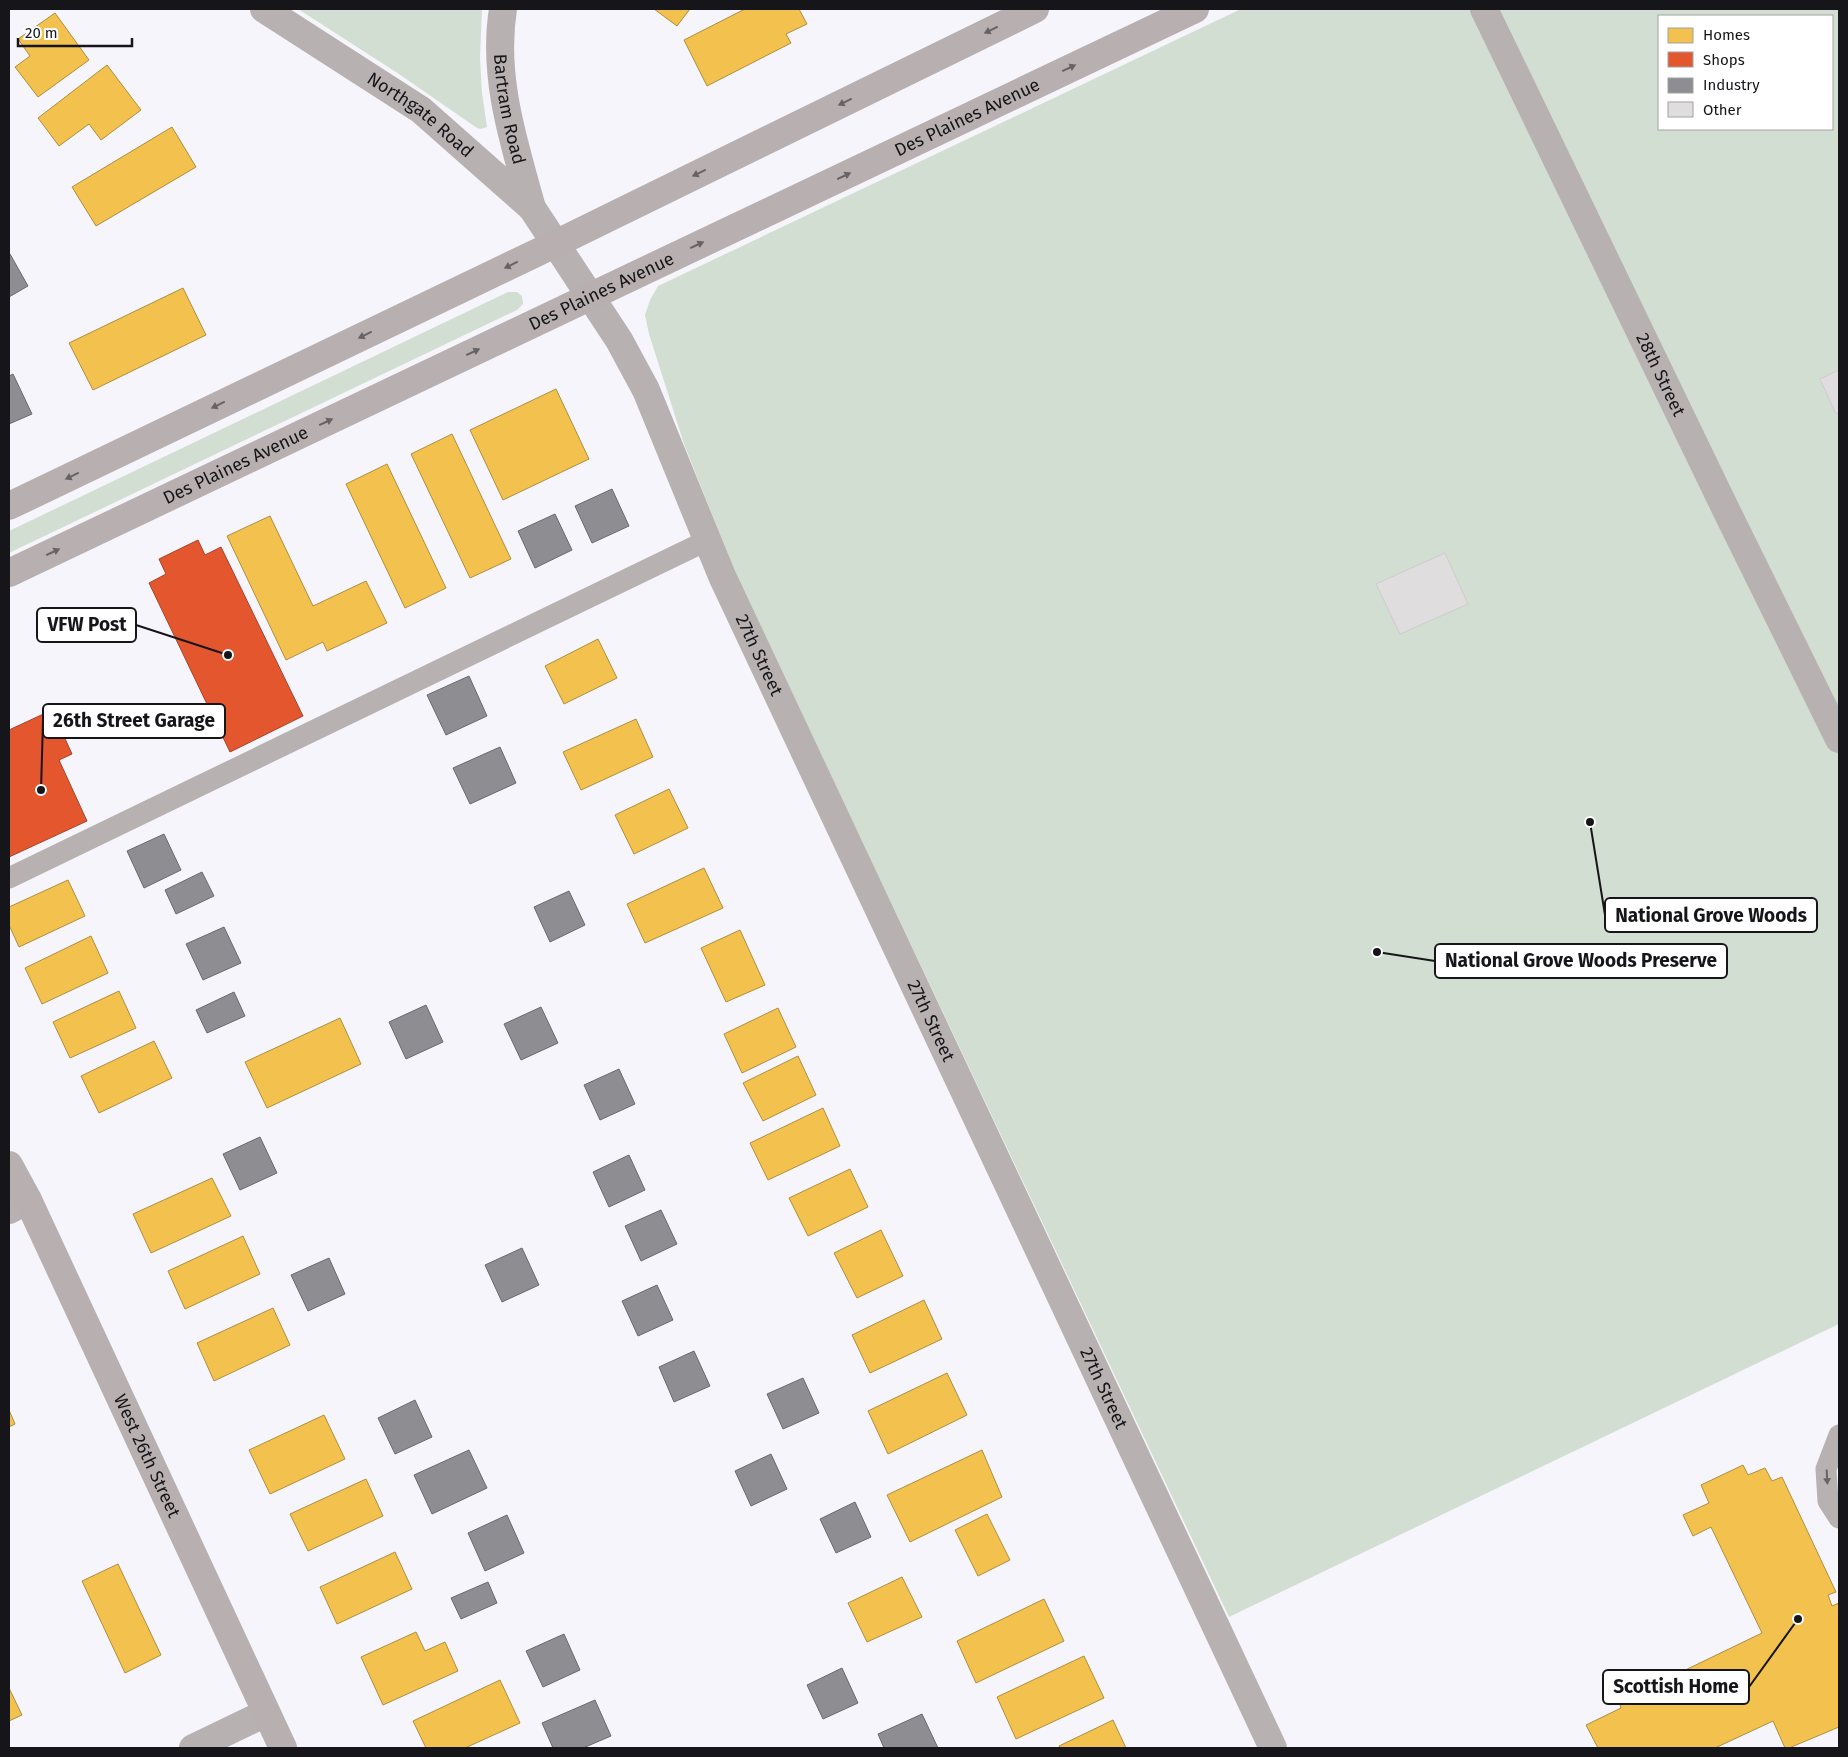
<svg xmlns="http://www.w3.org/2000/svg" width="1848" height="1757" viewBox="0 0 1848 1757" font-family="'Fira Sans',sans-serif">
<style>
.green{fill:#d2ded2;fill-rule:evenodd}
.homes{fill:#f2c14e;stroke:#b08e3e}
.shops{fill:#e4572e;stroke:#a64428}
.industry{fill:#8d8d92;stroke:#69696e}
.building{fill:#dfddde;stroke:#cecccd}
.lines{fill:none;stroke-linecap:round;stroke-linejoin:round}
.lane{stroke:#b8b1b1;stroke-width:21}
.street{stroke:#b8b1b1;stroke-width:28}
.secondary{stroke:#b8b0b0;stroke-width:28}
.oneway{fill:#676365}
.oneway2{fill:#676466}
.labels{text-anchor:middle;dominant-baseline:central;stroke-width:5;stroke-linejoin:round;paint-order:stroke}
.street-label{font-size:18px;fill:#16161a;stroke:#fff}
.leader{fill:none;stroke:#16161a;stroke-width:2}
.callout-dot{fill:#16161a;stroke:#fff;stroke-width:2}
.callout{fill:#fff;stroke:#16161a;stroke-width:2}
.callout-label{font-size:19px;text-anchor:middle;font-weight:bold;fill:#16161a}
</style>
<rect width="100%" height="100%" fill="#f6f5fb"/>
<!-- green -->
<g class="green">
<path d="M298,9H482L480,58L482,93L487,127L481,129L477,128L399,74Z"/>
<path d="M1241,9H1839V1324L1229,1617L738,579L684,444L649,334L645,315L650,300L658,286ZM1659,16H1832V129H1659Z"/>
<path d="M508,292H517L522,296L523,304L517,310L9,553V531Z"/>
</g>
<!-- homes -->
<g class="homes">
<path d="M654,9H690L677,26Z"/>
<path d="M745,9H799L807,24L786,34L791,43L707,86L684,40Z"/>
<path d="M55,13L89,60L38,97L15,67L30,56L18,39Z"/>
<path d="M107,65L141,110L101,140L89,124L59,146L38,118Z"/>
<path d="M172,127L196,167L96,226L72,187Z"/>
<path d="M183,288L206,335L93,390L69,343Z"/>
<path d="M556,389L589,459L503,500L470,430Z"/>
<path d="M452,434L511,559L470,578L411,454Z"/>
<path d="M387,464L446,588L405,608L346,484Z"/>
<path d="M270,516L313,606L366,581L387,623L327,651L323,642L286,660L227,536Z"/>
<path d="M598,639L617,678L564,704L545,666Z"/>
<path d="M636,719L653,757L581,790L563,752Z"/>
<path d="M669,789L688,828L634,854L615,815Z"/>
<path d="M704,868L723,908L645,943L627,904Z"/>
<path d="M68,880L85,916L19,947L9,925V907Z"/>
<path d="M740,930L765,985L726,1002L701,948Z"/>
<path d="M91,936L108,973L42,1004L25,968Z"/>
<path d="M119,991L136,1028L70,1058L53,1022Z"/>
<path d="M778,1008L796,1047L742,1073L724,1034Z"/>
<path d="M340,1018L361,1064L267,1108L245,1062Z"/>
<path d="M154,1041L172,1078L99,1113L81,1076Z"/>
<path d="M798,1056L816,1095L763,1121L743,1083Z"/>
<path d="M823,1108L840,1146L768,1180L750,1143Z"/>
<path d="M850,1169L868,1207L808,1236L789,1198Z"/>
<path d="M212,1178L231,1216L151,1253L133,1214Z"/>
<path d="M881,1230L903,1276L857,1298L834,1253Z"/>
<path d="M243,1236L260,1274L185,1309L168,1271Z"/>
<path d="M924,1300L942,1339L870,1373L852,1335Z"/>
<path d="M273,1308L290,1345L214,1381L197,1343Z"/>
<path d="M947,1373L967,1415L888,1454L868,1411Z"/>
<path d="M9,1410L15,1424L9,1427Z"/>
<path d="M324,1415L345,1459L270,1494L249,1450Z"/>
<path d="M982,1450L1002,1497L910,1542L887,1495Z"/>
<path d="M1743,1465L1748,1475L1765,1468L1772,1481L1782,1477L1836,1592L1828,1595L1832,1606L1839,1603V1727L1789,1748H1785L1773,1721L1715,1748H1598L1586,1725L1621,1708L1619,1702L1762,1633L1711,1527L1693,1536L1683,1515L1709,1503L1701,1485Z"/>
<path d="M366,1479L383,1516L308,1551L290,1514Z"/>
<path d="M987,1514L1010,1560L978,1576L955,1530Z"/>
<path d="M395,1552L412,1589L337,1624L320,1587Z"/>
<path d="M118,1564L161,1655L125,1673L82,1581Z"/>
<path d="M902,1577L922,1617L867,1642L848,1603Z"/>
<path d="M1044,1599L1064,1641L976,1683L957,1641Z"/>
<path d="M416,1632L425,1651L445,1642L458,1671L383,1705L361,1657Z"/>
<path d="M1084,1656L1104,1698L1016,1739L997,1697Z"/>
<path d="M500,1680L520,1723L465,1748H426L413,1721Z"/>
<path d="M9,1688L22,1715L9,1721Z"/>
<path d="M1113,1720L1126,1748H1060L1059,1746Z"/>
</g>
<!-- shops -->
<g class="shops">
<path d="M198,540L205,555L221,547L303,716L230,752L149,583L166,574L159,559Z"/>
<path d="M52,710L72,754L59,760L87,821L9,857V730Z"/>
</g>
<!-- industry -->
<g class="industry">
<path d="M10,254L28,286L9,297V255Z"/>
<path d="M13,374L32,414L9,424V376Z"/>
<path d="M612,489L629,526L592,543L575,506Z"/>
<path d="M555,514L572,550L535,568L518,531Z"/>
<path d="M469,676L487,716L446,735L427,695Z"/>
<path d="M500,747L516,783L470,804L453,768Z"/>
<path d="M164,834L181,870L144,888L127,851Z"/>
<path d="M202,872L214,896L176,914L165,890Z"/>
<path d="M569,891L585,925L550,942L534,907Z"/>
<path d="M224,927L241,963L203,980L186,944Z"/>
<path d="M234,992L245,1016L207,1033L196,1010Z"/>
<path d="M426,1005L443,1042L406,1059L389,1022Z"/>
<path d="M541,1007L558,1043L521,1060L504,1024Z"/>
<path d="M619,1069L635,1104L600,1120L584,1085Z"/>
<path d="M260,1137L277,1173L240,1190L223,1154Z"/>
<path d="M629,1155L645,1190L609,1207L593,1172Z"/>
<path d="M661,1210L677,1244L641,1261L625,1226Z"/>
<path d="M522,1248L539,1285L502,1302L485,1265Z"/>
<path d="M329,1258L345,1294L308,1311L291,1275Z"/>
<path d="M657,1285L673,1320L638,1336L622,1301Z"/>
<path d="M694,1351L710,1386L674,1402L659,1367Z"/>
<path d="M803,1378L819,1413L783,1429L767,1394Z"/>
<path d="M415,1400L432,1437L395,1454L378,1418Z"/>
<path d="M469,1450L487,1488L432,1514L414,1475Z"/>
<path d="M771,1454L787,1489L751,1506L735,1471Z"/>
<path d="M855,1502L871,1537L836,1553L820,1519Z"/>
<path d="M507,1515L524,1553L485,1571L468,1533Z"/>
<path d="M488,1582L497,1603L461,1619L451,1598Z"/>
<path d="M564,1634L580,1670L543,1687L526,1651Z"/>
<path d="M842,1668L858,1703L823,1719L807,1685Z"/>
<path d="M595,1700L611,1736L583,1748H553L542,1723Z"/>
<path d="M922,1714L938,1748H884L878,1734Z"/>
</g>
<!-- building -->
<g class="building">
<path d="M1839,370V412L1836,414L1820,379Z"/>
<path d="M1445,553L1468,604L1400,634L1376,584Z"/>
</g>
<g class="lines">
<!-- lane -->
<g class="lane">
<path d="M9,878L708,540"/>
<path d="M1839,1435L1826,1469L1828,1501L1839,1518"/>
</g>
<!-- street -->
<g class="street">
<path id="s1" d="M264,9L421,110L532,208L619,340L646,390L722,576L1273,1748"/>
<path id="s2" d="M503,9C492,77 514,143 532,208"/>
<path id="s3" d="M1484,9L1728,514L1839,739"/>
<path d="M9,1210L28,1200"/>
<path d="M193,1748L266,1713"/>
</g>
<!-- secondary -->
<g class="secondary">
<path d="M9,506L555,244L1035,9"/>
<path id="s4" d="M9,573L1195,9"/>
<path id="s5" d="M9,1165L28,1200L283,1748"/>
</g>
</g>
<!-- one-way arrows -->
<defs><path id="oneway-solid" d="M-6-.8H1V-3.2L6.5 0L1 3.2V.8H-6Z" transform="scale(1.25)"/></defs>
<g class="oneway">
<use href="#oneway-solid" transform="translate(991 30) rotate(154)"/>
<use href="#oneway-solid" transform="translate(1069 68) rotate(-25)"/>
<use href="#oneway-solid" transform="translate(845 102) rotate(154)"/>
<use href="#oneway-solid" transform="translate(699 173) rotate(154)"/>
<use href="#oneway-solid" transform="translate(844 176) rotate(-25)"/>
<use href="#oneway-solid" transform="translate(697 245) rotate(-25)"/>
<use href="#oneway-solid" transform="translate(511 265) rotate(154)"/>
<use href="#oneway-solid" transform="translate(365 335) rotate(154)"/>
<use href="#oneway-solid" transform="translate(473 352) rotate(-25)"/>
<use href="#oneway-solid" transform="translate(218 405) rotate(154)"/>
<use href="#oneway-solid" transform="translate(326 422) rotate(-25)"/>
<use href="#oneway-solid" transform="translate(72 476) rotate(154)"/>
<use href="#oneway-solid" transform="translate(53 552) rotate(-25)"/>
</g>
<use class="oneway2" href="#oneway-solid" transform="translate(1827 1477) rotate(87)"/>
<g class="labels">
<!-- street labels -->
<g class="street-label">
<text stroke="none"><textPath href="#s2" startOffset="101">Bartram Road</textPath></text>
<text stroke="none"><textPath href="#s1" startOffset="189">Northgate Road</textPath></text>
<text stroke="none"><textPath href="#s4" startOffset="1061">Des Plaines Avenue</textPath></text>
<text stroke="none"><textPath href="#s4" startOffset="656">Des Plaines Avenue</textPath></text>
<text stroke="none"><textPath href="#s3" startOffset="406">28th Street</textPath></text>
<text stroke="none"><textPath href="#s4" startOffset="251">Des Plaines Avenue</textPath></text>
<text stroke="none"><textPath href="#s1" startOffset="838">27th Street</textPath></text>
<text stroke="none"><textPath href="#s1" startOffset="1242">27th Street</textPath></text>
<text stroke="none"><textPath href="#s1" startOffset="1648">27th Street</textPath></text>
<text stroke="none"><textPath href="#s5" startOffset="322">West 26th Street</textPath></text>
</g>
</g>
<!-- callouts -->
<path class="leader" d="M228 655L136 625M41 790L43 721M1590 822L1605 915M1377 952L1435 961M1798 1619L1749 1687"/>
<g class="callout-dot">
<circle cx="228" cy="655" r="5"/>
<circle cx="41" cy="790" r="5"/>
<circle cx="1590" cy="822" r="5"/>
<circle cx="1377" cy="952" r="5"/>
<circle cx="1798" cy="1619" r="5"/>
</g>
<g class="callout">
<rect x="37" y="608" width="99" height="34" rx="5"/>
<rect x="43" y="704" width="182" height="34" rx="5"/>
<rect x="1605" y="898" width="212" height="34" rx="5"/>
<rect x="1435" y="944" width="292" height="34" rx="5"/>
<rect x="1603" y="1670" width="146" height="34" rx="5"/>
</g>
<g class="callout-label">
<text x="87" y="631">VFW Post</text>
<text x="134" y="727">26th Street Garage</text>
<text x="1711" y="922">National Grove Woods</text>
<text x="1581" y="967">National Grove Woods Preserve</text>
<text x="1676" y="1693">Scottish Home</text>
</g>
<!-- border -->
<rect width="1848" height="1757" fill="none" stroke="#16161a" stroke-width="20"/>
<!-- legend -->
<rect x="1658" y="15" width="175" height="115" fill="#ffffff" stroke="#a2a2a3"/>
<rect x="1668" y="28" width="25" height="15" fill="#f2c14e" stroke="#a2a2a3"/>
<text x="1703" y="40" font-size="15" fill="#16161a">Homes</text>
<rect x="1668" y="52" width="25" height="15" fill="#e4572e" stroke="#a2a2a3"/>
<text x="1703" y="65" font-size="15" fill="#16161a">Shops</text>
<rect x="1668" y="78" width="25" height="15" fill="#8d8d92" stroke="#a2a2a3"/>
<text x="1703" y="90" font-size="15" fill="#16161a">Industry</text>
<rect x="1668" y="102" width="25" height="15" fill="#dfddde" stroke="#a2a2a3"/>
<text x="1703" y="115" font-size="15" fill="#16161a">Other</text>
<!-- scale -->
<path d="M18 38v8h114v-8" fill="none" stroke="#16161a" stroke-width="2.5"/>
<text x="25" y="38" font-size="15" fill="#16161a" stroke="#ffffff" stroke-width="4" paint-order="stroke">20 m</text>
</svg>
